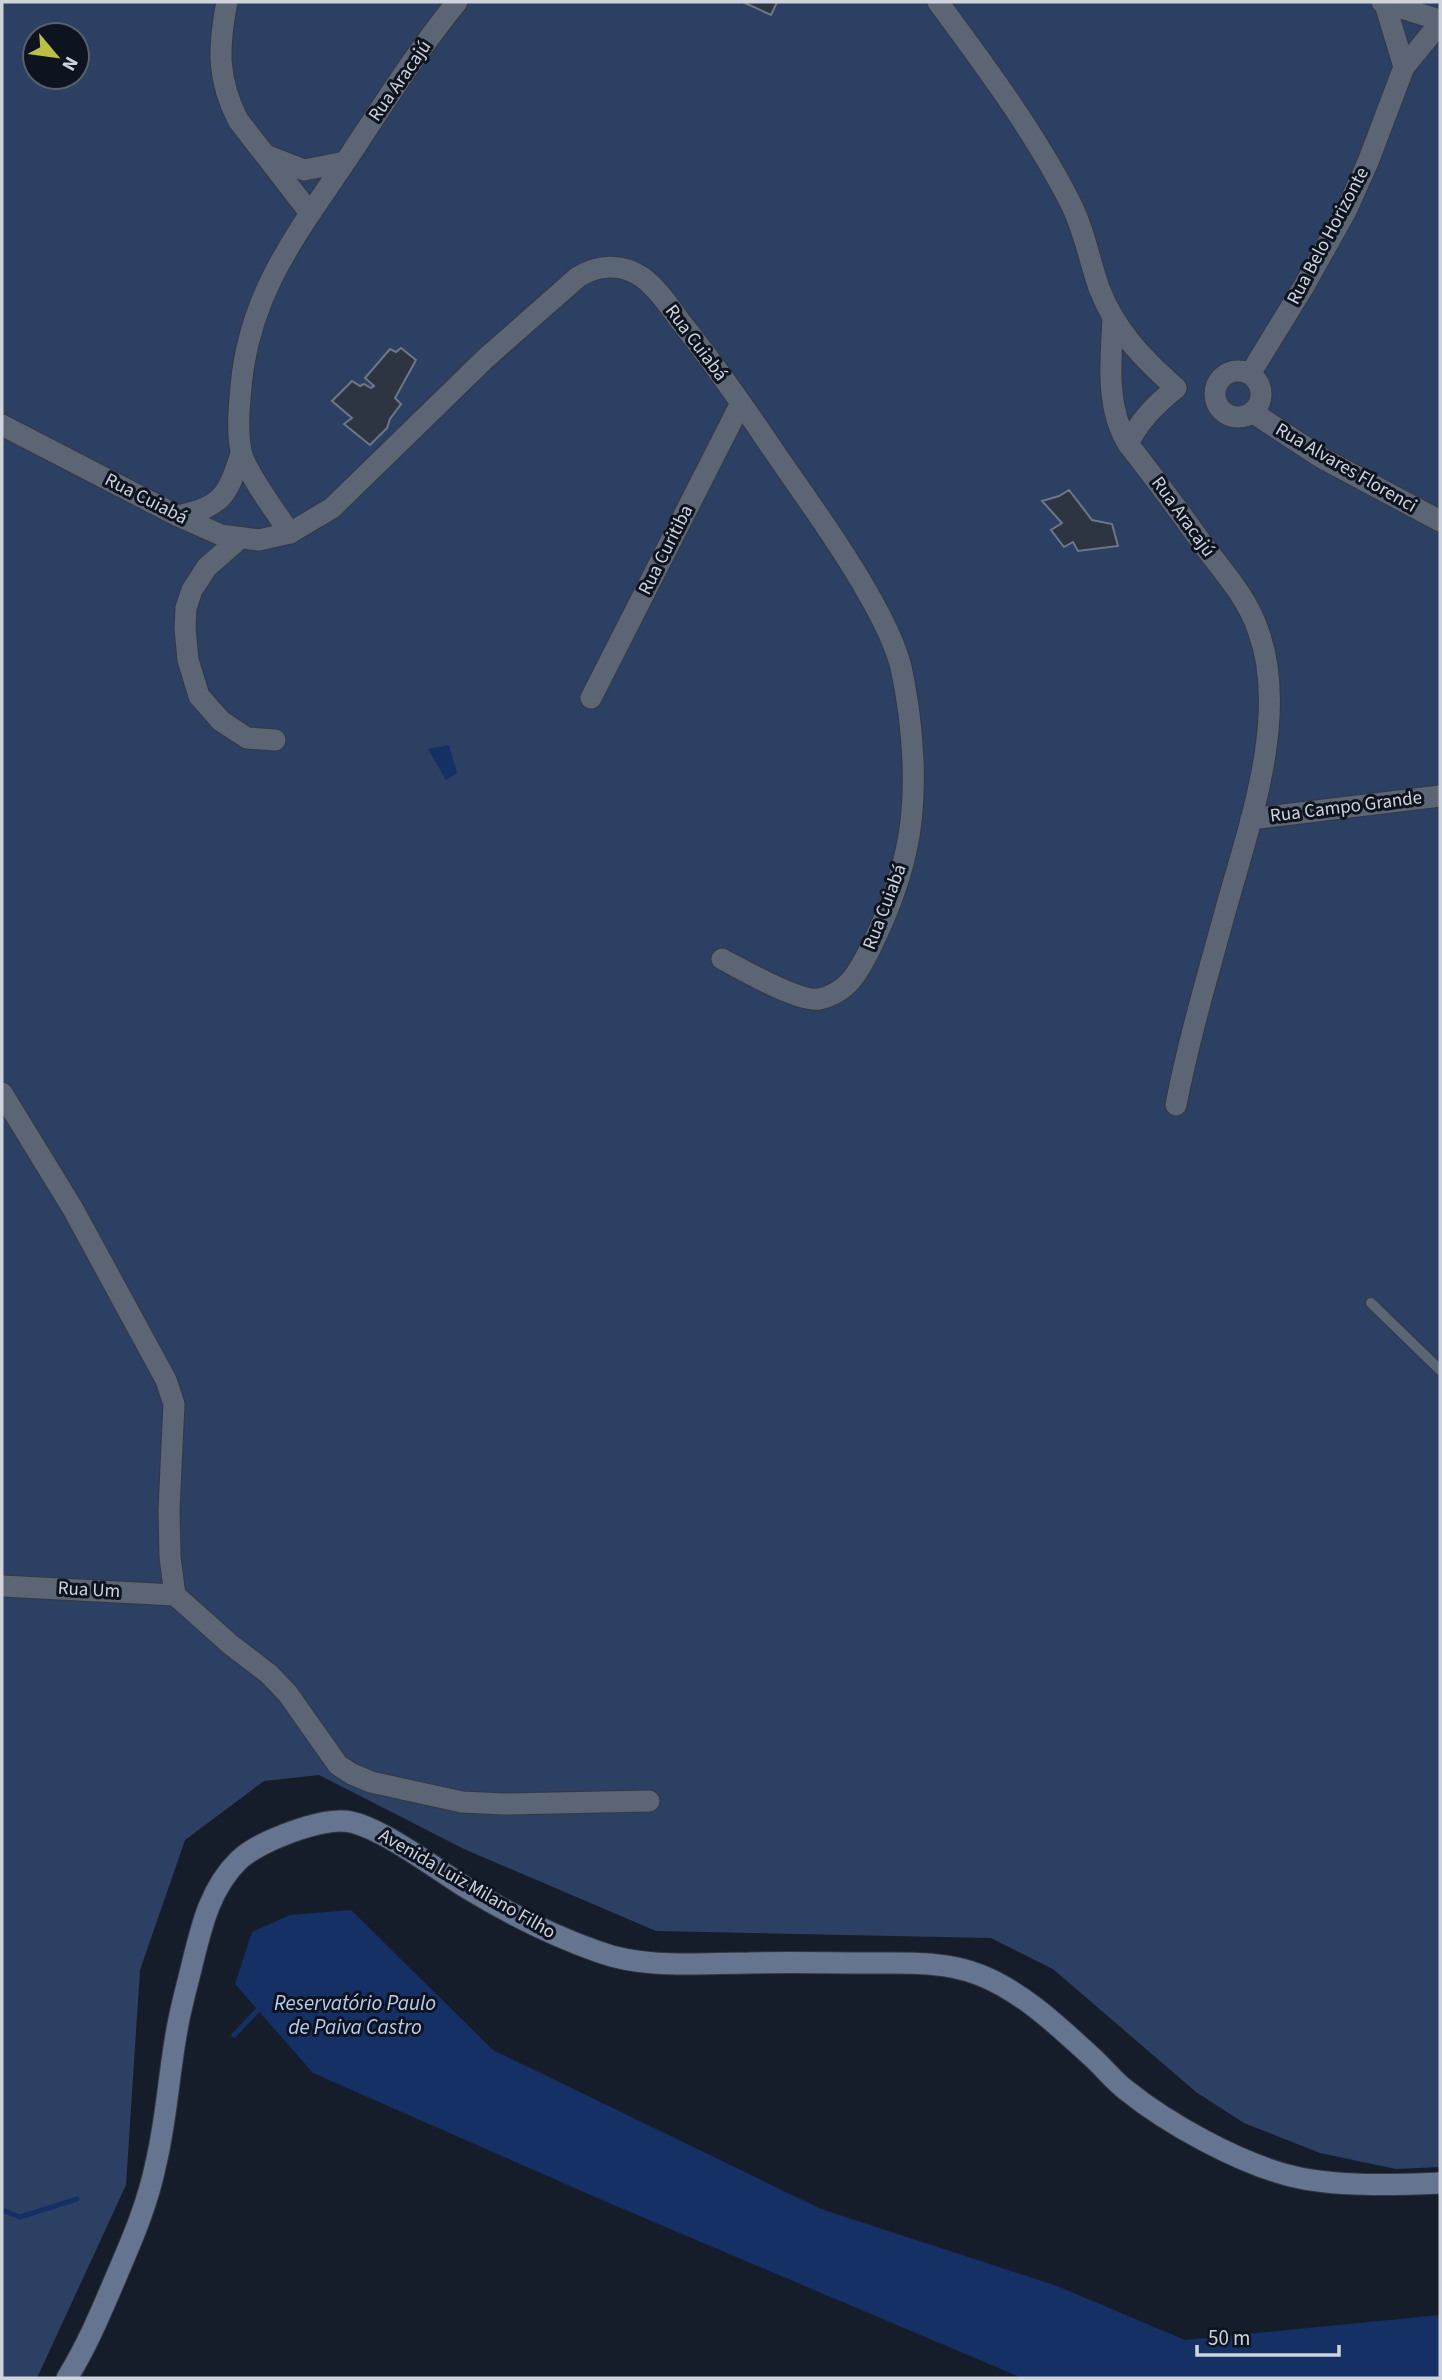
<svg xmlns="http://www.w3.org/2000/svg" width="1442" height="2380" viewBox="0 0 1442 2380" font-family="'Source Sans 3',sans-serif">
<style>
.green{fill:#2c4064;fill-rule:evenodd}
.water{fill:#143065}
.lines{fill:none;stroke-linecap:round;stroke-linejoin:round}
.stream{stroke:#143065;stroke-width:5}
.building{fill:#2d3543;stroke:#6e7787;stroke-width:2}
.lane-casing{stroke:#343842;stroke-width:12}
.street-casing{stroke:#343842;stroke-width:23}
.secondary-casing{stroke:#343842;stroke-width:23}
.lane{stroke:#5c6574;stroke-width:10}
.street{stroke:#5c6574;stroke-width:21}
.secondary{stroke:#657590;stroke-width:21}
.labels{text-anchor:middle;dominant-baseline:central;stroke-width:6;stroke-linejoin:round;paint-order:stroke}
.street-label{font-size:19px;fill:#ced3dc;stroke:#0d1420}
.water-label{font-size:21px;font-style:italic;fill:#bacdef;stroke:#0d1420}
</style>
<rect width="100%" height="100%" fill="#161d2a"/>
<!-- green -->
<path class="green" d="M2,2H1440V2167L1396,2169L1320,2153L1244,2123L1196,2092L1053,1969L991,1938L656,1931L464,1849L319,1775L264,1781L185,1840L140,1970L126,2185L37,2378H2ZM35,35H77V77H35Z"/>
<!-- water -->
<g class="water">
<path d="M449,745L457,773L446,780L428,749Z"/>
<path d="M351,1910L493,2050L821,2209L1057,2286L1185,2340L1440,2315V2378H1022L609,2203L313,2073L235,1984L252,1932L290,1915Z"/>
</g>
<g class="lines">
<!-- stream -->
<g class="stream">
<path d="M234,2035L258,2010L262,2009"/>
<path d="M2,2210L20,2217L77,2199"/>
</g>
</g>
<!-- building -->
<g class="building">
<path d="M743,2H777L771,15Z"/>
<path d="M401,348L416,360L395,398L401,404L390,419L387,428L370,445L344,424L352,418L332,401L352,381L360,386L364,384L371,388L374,386L365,378L390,349L396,352Z"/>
<path d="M1069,490L1092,520L1112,524L1118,546L1078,551L1073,542L1064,547L1051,530L1062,523L1042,501L1059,496Z"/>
</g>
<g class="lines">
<defs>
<path id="lane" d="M1371,1303L1440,1370"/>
<g id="street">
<path d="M227,2C218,47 217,79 238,120L310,213"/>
<path d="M938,2C985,66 1034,131 1070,202C1084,229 1089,259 1099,288C1115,330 1143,359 1176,388"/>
<path d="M1382,2L1440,20"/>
<path d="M1385,4L1404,67"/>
<path d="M268,156L304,170L345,162"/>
<path d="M1113,318C1111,360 1105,406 1128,444"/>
<circle cx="1238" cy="394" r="23"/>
<path d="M1250,374L1304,286L1346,211L1368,162L1404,67L1440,23"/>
<path d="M1252,412L1322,458L1440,521"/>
<path d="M2,425L178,516L221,535L259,540L290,533L332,508L486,358L578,277C598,265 621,263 642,277C657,288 669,306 680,321C709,357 735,394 761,432C796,485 835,535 866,590C880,614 894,640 901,667C913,723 919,795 906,851C899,884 887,914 872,945C860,969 849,993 819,999C798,1002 743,970 722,959"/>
<path d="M178,516C223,506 227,496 241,454"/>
<path d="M290,533C279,517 244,469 241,451C237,431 239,408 241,387C249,292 299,231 350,155C384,103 418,50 457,2"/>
<path d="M239,539L207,567L192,590L186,608L185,628L188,660L199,696L221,721L247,738L275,740"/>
<path d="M591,698L741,403"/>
<path d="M1251,819L1440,796"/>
<path d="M2,1093L73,1209L166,1380L174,1404L169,1510L170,1557L175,1595L231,1645L269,1674L288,1694L338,1765L352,1774L371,1782L462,1802L504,1804L649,1801"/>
<path d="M1176,1105C1189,1038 1209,971 1227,905C1250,823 1289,713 1258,630C1247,598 1224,572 1204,546C1179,511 1154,477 1128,444C1140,420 1155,405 1176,388"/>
<path d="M2,1586L175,1595"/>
</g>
<path id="secondary" d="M67,2378C87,2346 101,2312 116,2277C132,2240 148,2203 156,2163C167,2117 169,2070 178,2024C182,2003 188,1982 193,1961C202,1924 211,1887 239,1860C259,1841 324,1816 351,1822C383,1829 435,1868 465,1887C506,1912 553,1936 599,1952C645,1969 699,1963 748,1963C788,1962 829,1963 869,1963C905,1963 946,1961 980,1975C1023,1992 1059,2027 1093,2058C1104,2068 1114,2081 1126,2090C1168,2124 1239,2163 1291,2176C1336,2187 1394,2185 1440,2183"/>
</defs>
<!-- lane casing -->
<use href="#lane" class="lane-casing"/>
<!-- street casing -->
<use href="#street" class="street-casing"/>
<!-- secondary casing -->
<use href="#secondary" class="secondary-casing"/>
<!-- lane -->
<use href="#lane" class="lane"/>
<!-- street -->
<use href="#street" class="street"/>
<!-- secondary -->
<use href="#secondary" class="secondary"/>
</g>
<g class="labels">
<!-- street labels -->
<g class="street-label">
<text transform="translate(400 81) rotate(-55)">Rua Aracajú</text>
<text transform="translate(1328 236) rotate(-62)">Rua Belo Horizonte</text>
<text transform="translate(696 343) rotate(53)">Rua Cuiabá</text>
<text transform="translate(1346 468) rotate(30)">Rua Alvares Florenci</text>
<text transform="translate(146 499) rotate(27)">Rua Cuiabá</text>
<text transform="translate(1183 517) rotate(54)">Rua Aracajú</text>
<text transform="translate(666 550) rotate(-63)">Rua Curitiba</text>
<text transform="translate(1346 807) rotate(-7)">Rua Campo Grande</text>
<text transform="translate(885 907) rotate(-69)">Rua Cuiabá</text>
<text transform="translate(89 1590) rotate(3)">Rua Um</text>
<text transform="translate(467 1884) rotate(30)">Avenida Luiz Milano Filho</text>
</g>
<!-- water labels -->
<g class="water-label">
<text x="355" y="2003">Reservatório Paulo<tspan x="355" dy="24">de Paiva Castro</tspan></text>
</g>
</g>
<!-- border -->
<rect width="1442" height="2380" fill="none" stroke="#ced3dc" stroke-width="7"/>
<!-- north arrow -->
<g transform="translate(56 56) rotate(119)"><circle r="33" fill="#0d1420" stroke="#5a606b" stroke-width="2"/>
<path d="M0-5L12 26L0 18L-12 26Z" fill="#bbc045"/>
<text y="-10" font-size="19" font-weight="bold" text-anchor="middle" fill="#ced3dc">N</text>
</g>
<!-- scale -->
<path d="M1197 2345v10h142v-10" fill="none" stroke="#ced3dc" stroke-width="3.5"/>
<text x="1208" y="2345" font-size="21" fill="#ced3dc" stroke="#0d1420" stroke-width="5" paint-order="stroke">50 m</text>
</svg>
